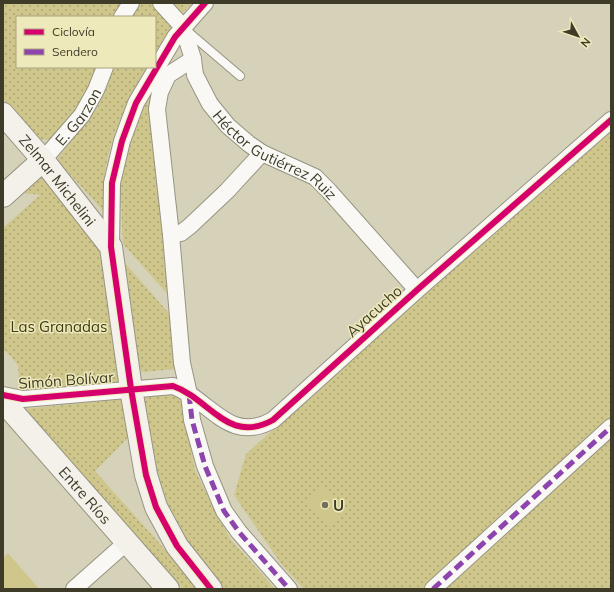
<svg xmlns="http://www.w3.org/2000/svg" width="614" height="592" viewBox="0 0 614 592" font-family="Mulish,sans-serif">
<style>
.green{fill:url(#green-dots)}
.pitch{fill:#cec68b}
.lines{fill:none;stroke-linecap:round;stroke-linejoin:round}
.lane-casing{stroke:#969481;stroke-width:10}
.street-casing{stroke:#969481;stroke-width:18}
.secondary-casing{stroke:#969481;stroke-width:24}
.lane{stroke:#f9f8f4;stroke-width:8}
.street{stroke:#f9f8f4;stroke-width:16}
.secondary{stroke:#f4f0ea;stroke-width:22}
.quiet{stroke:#8e44ad;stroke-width:5;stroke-dasharray:10 5;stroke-linecap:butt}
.cycleway-casing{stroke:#eee9ba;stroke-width:8}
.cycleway{stroke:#d6006c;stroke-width:6}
.poi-dot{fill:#73705b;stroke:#eee9ba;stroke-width:1.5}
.labels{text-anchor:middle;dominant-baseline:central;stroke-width:3;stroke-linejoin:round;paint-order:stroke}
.street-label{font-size:15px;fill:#3e3c29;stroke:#eee9ba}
.park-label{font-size:15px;fill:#403b13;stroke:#eee9ba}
.poi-label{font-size:15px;font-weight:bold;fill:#3e3c29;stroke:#eee9ba;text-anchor:start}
</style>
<defs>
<pattern id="green-dots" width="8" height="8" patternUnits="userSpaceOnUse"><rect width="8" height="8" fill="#cec68b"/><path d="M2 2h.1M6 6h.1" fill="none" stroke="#a9a272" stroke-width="1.8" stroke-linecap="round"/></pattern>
</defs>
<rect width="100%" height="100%" fill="#d5d2b9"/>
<!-- green -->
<g class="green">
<path d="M3,3H121L114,17H17V67H96L87,92L75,110L51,139L46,140L39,139L3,99Z"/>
<path d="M138,3H151L172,27L155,53V17H130Z"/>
<path d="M170,3H192L181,15Z"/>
<path d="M111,67H147C130,98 112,131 106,166C103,181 105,196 104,212L60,163L58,158L97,108L107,87Z"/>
<path d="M152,90L171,298L123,244L122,226L121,194L122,173L129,145L139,116Z"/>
<path d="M611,128V589H304L282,565L234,495L246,454Z"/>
<path d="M43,175L105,247L120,381L119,382L26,391L19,383L18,365L3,348V228L40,195L23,193Z"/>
<path d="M124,262L173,318L177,368L175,369L143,372L139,370L137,364Z"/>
<path d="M170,395L175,396L182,401L195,470L214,509L231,540L275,589H222L182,543L149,453L142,399L144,397Z"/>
<path d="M124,399L129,432L126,440L95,471L200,589H183L23,409Z"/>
</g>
<!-- pitch -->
<g class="pitch">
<path d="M319,487L345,506L331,524L305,504Z"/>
<path d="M8,553L39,589H3V558Z"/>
</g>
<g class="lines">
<defs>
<path id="lane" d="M186,30L240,76"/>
<g id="street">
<path id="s1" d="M161,3L183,27L193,59L195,75L210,104L228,126L249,144L262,153L315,177L329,191L417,290"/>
<path d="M122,17L131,3"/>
<path d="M193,59L168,75L160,92L157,109L171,235L182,363L189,394L192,420L205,466L224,511L239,532L289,589"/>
<path id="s2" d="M43,160L82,115L96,90L105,67"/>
<path d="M171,235L181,233L190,226L227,191L262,153"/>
<path d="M111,247L112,183L122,141L136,103L175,37L205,3"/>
<path d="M3,395L23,399L173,386C210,399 228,445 273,420L417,290L611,120"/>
<path d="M74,589L127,542"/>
<path d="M433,589L611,427"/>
</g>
<g id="secondary">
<path id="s3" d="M3,114L43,160L111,247L131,389L146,475L156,507L177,546L211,589"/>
<path d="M3,196L43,160"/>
<path id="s4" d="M3,401L168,589"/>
</g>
</defs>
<!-- lane casing -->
<use href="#lane" class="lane-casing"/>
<!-- street casing -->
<use href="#street" class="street-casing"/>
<!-- secondary casing -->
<use href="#secondary" class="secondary-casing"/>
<!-- lane -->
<use href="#lane" class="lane"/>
<!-- street -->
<use href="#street" class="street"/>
<!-- secondary -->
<use href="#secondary" class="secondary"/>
<!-- quiet -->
<g class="quiet">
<path d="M189,394L192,420L205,466L224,511L239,532L289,589"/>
<path d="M433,589L611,427"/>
</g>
<defs>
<g id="cycleway">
<path d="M205,3L175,37L136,103L122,141L112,183L111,247L131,389L146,475L156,507L177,546L211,589"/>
<path d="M3,395L23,399L173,386C210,399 228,445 273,420L417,290L611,120"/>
</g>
</defs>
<!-- cycleway casing -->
<use href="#cycleway" class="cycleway-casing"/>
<!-- cycleway -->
<use href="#cycleway" class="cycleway"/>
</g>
<!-- markers -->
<circle class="poi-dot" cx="325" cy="505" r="4"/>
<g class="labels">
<!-- street labels -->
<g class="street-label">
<text stroke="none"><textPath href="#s2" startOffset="56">E. Garzon</textPath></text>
<text stroke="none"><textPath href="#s1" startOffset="199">Héctor Gutiérrez Ruiz</textPath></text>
<text stroke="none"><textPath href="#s3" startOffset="86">Zelmar Michelini</textPath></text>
<text transform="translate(374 311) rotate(-42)">Ayacucho</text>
<text transform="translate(66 380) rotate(-4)">Simón Bolívar</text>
<text stroke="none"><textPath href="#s4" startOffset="125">Entre Ríos</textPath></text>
</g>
<!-- park labels -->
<g class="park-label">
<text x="59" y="326">Las Granadas</text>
</g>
<!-- poi labels -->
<g class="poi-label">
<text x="333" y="505">U</text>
</g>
</g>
<!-- border -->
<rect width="614" height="592" fill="none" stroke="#3e3c29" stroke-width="8"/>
<!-- legend -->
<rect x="16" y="16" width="140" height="52" fill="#eee9ba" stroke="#a8a480"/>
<rect x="24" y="29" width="20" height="6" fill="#d6006c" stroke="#a8a480"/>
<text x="52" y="36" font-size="12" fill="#3e3c29">Ciclovía</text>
<rect x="24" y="49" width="20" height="6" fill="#8e44ad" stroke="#a8a480"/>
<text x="52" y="56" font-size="12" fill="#3e3c29">Sendero</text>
<!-- north arrow -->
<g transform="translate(578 36) rotate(130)" stroke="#eee9ba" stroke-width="3" paint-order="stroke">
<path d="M0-3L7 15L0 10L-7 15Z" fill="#3e3c29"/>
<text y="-6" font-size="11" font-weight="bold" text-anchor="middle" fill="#3e3c29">N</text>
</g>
</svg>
